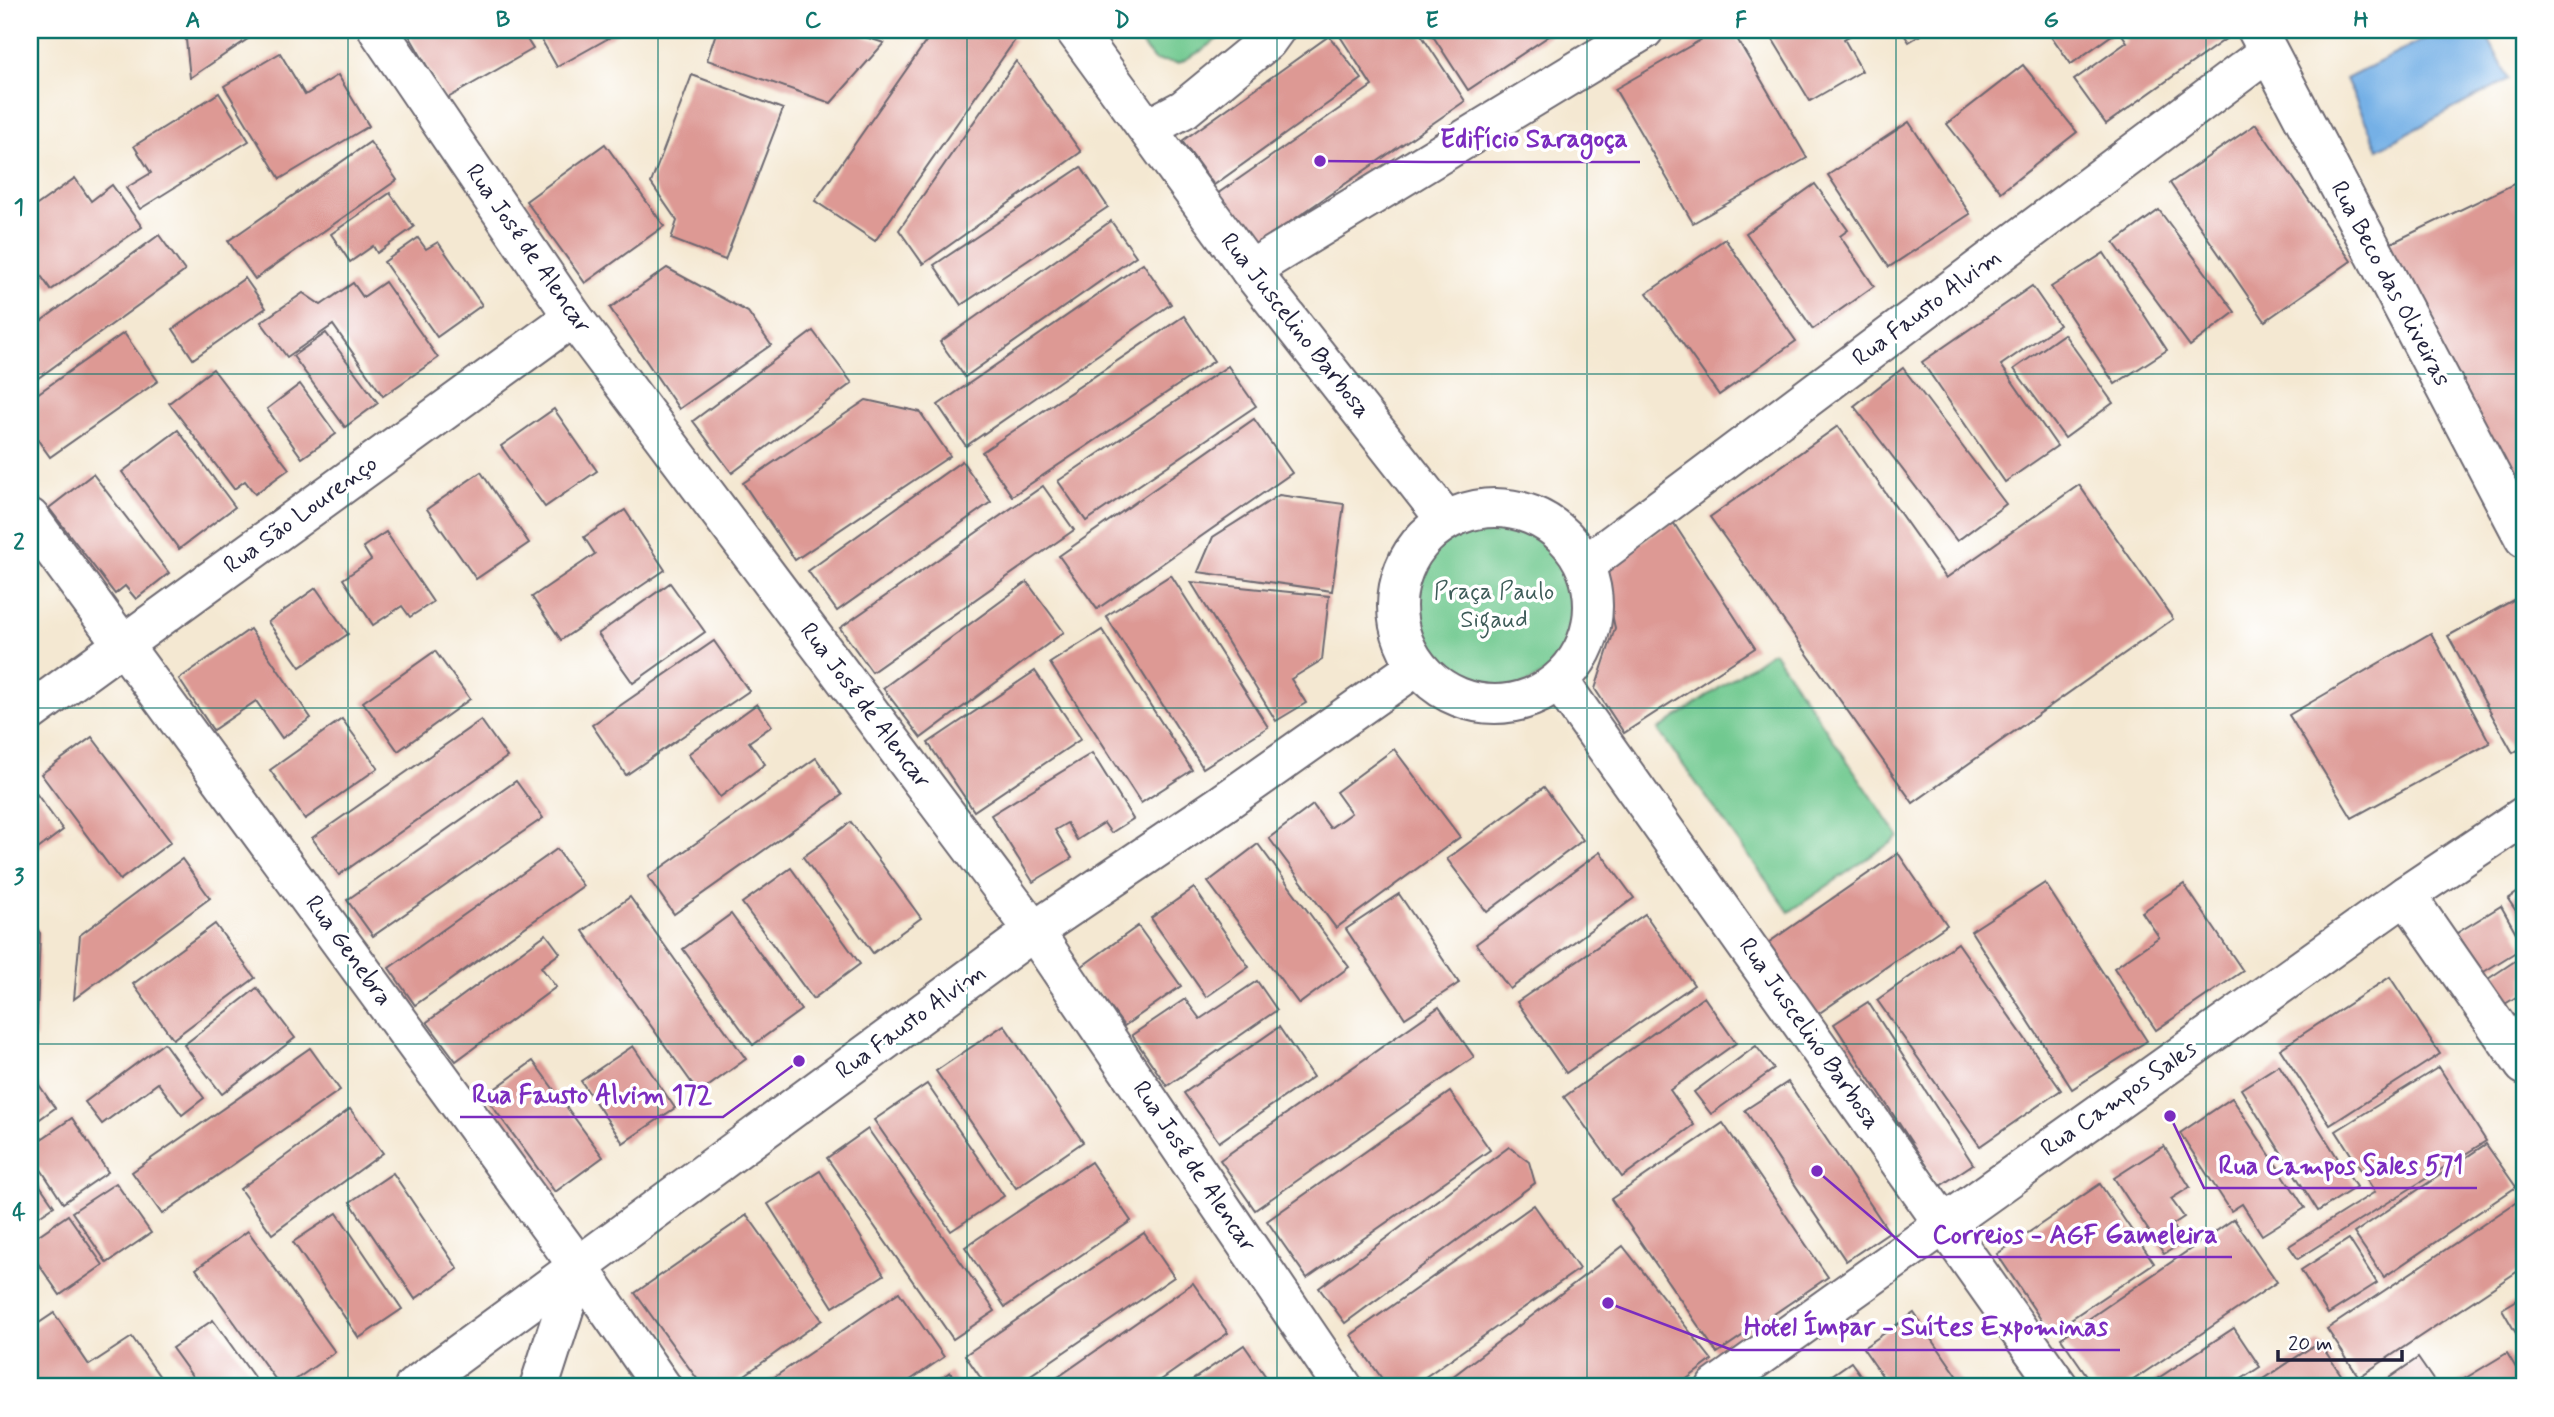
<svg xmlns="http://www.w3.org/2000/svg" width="2554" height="1417" viewBox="0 0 2554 1417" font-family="Mynerve,sans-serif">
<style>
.green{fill:#71c990;stroke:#4a7666;stroke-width:2}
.water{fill:#75b0e6;stroke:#4c6990;stroke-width:2}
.building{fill:#dd9994}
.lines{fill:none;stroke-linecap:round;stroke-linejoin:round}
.minor-casing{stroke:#6c6770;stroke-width:42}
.tertiary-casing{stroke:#6c6770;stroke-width:42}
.minor{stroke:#fff;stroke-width:38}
.tertiary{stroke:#fff;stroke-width:38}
.grid{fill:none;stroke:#0f766e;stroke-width:2;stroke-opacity:0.55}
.labels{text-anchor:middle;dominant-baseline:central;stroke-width:7;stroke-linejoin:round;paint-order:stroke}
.street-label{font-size:24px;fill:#22223b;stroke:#fff}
.park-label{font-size:24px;fill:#3e5c59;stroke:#fff}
.leader{fill:none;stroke:#7b2cbf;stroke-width:2.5}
.callout-dot{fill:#7b2cbf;stroke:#fff;stroke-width:2.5}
.callout-label{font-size:26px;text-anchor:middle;font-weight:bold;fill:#7b2cbf;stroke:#fff;stroke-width:7;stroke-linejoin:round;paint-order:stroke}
.neatline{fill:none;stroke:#0f766e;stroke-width:2.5}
.grid-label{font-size:23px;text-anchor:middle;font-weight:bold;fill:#0f766e}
</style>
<rect width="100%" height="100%" fill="#fff"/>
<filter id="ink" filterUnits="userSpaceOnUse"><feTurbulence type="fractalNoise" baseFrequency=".0143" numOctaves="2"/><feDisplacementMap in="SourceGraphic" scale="14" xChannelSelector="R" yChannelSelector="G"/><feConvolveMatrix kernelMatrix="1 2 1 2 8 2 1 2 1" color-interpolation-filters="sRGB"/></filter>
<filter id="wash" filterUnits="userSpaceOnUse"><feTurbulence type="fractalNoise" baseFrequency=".00686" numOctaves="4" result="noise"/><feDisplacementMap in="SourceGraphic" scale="28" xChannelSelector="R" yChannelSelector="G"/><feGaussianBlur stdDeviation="1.57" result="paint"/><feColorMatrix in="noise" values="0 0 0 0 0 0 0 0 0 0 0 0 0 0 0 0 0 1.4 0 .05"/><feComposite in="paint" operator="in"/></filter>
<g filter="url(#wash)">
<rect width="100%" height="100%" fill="#f4e8d2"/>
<!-- green -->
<g class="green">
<path d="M1137,30H1229L1203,50L1179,63L1154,60L1137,39Z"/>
<circle cx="1494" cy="606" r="84"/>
<path d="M1773,651L1899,837L1789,912L1658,730Z"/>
</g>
<!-- water -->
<path class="water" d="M2442,30H2484L2509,79L2378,149L2346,79Z"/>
<g id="blocks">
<!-- building -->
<g class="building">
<path d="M185,30H261L190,78Z"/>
<path d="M406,30H521L533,49L446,99Z"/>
<path d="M536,30H623L557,67Z"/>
<path d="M717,30H844L884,43L831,103L707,60Z"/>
<path d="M934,30H1001L1015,40L875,241L815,201Z"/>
<path d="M1336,30H1418L1465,101L1254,247L1217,194L1372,86Z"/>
<path d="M1429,30H1558L1468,90Z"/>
<path d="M1718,30H1732L1807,158L1693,223L1615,89Z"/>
<path d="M1767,30H1860L1844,39L1862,71L1810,101Z"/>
<path d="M1901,30H1929L1909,42Z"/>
<path d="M2047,30H2221L2227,38L2106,124L2074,80L2127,42L2119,30L2071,64Z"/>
<path d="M1329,36L1362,79L1214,185L1182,141Z"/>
<path d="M280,53L305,95L338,75L369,126L280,179L224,86Z"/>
<path d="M1016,61L1081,152L923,264L899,230Z"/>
<path d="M2023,65L2077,132L2001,192L1947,124Z"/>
<path d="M692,75L783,109L725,260L671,239L677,221L651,183Z"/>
<path d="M219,93L249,141L140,209L126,188L151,173L134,146Z"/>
<path d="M1909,122L1970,214L1889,267L1828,175Z"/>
<path d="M2256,124L2351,261L2265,321L2170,183Z"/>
<path d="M370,142L397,180L255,279L228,241Z"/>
<path d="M605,144L664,226L585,283L526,201Z"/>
<path d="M1081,167L1108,207L961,305L934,265Z"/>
<path d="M75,178L91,201L112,185L142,227L51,290L30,260V210Z"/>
<path d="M2524,179V526L2385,246Z"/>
<path d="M1815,184L1848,230L1840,236L1874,286L1813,329L1746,233Z"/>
<path d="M390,193L414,227L377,253L373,246L350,262L331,234Z"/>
<path d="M2159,210L2235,312L2190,346L2114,243Z"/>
<path d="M1111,221L1136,256L965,377L940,342Z"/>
<path d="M159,235L185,271L30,384V329Z"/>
<path d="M418,238L426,249L438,242L482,305L437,337L384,262Z"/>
<path d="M1725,239L1796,341L1719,395L1647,293Z"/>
<path d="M2104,253L2167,350L2115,384L2051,287Z"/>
<path d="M1143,263L1171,304L966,446L938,405Z"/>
<path d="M667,268L748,312L771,345L679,409L610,308Z"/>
<path d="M245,278L266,308L193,359L173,329Z"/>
<path d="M385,282L438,358L383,396L333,325L287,357L261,322L303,293L321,305L353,283L363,297Z"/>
<path d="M2032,286L2059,325L2001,365L2057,446L2005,482L1922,362Z"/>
<path d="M1184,316L1214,361L1012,496L982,452Z"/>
<path d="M813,331L852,383L732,473L693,421Z"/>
<path d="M124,333L158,381L50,457L30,429V399Z"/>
<path d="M326,333L378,403L345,427L293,356Z"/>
<path d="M2064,334L2113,403L2065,438L2014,369Z"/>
<path d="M1228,366L1256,406L1086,521L1058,481Z"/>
<path d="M1903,368L2006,504L1957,541L1854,406Z"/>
<path d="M213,369L289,469L255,494L245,481L234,489L169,403Z"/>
<path d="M300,384L336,434L302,458L267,409Z"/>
<path d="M866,400L920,412L950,456L795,560L743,483Z"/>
<path d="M554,409L597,471L545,507L501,446Z"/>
<path d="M1254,419L1292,473L1097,609L1059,556Z"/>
<path d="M1838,426L1946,578L2079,485L2173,619L1913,803L1710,517Z"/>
<path d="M178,430L235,507L179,549L122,472Z"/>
<path d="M962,461L991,502L837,611L808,571Z"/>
<path d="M481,472L529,543L476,579L427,509Z"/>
<path d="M93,474L169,573L136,599L125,586L115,594L49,508Z"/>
<path d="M1043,486L1074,530L872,672L840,628Z"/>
<path d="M1279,495L1344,504L1332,591L1198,572L1213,537Z"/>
<path d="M625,510L665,570L561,640L532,597L595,554L584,537Z"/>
<path d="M1673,522L1755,648L1624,733L1595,689L1615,628L1602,568Z"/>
<path d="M386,532L433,602L410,617L402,606L373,625L343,579L371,560L363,547Z"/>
<path d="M1171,575L1268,727L1203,768L1106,616Z"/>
<path d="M1027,582L1064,632L921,738L883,688Z"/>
<path d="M1191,582L1329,596L1322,660L1291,679L1306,703L1276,721Z"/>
<path d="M670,583L705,632L633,683L598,634Z"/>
<path d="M316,588L348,634L300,667L268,622Z"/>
<path d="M2524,594V746L2513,753L2448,636Z"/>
<path d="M250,629L311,718L282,738L256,701L213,730L179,679Z"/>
<path d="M1102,630L1192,770L1141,803L1050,663Z"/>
<path d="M2431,633L2490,743L2352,818L2289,715Z"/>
<path d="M714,641L749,691L626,775L592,725Z"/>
<path d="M435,651L470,699L398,751L363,702Z"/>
<path d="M1035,671L1081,739L974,811L928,743Z"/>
<path d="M757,704L772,726L749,742L765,764L720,797L688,754Z"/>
<path d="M342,719L378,768L305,819L270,770Z"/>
<path d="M481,720L507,757L339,875L312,838Z"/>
<path d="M92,737L171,842L120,880L41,774Z"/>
<path d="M1394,749L1460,837L1336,928L1269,838L1313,805L1330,828L1351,813L1336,792Z"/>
<path d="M1092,753L1133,819L1111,833L1104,823L1077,840L1067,823L1055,830L1072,858L1033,882L991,815Z"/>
<path d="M816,758L842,795L674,914L648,877Z"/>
<path d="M516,781L543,818L373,936L347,900Z"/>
<path d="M30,785L63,830L30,855Z"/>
<path d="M1544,787L1583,840L1487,912L1447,859Z"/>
<path d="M851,822L921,918L873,953L803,857Z"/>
<path d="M1258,844L1349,967L1299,1004L1208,882Z"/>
<path d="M557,849L583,886L415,1005L389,968Z"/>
<path d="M1600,852L1634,898L1510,989L1476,944Z"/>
<path d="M1898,853L1947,925L1815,1016L1765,945Z"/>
<path d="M182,859L210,898L74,999L80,935Z"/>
<path d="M791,868L860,964L813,999L742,903Z"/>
<path d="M2045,883L2147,1041L2072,1089L1971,931Z"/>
<path d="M2184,884L2243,971L2156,1030L2114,968L2159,937L2142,912Z"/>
<path d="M1194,888L1249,967L1206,997L1151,918Z"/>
<path d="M2524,888V923L2508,899Z"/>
<path d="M1399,894L1459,983L1405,1018L1346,929Z"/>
<path d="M630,897L746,1059L699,1093L583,931Z"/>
<path d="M2501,906L2524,947L2482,973L2457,933Z"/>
<path d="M731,914L801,1010L753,1045L683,949Z"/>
<path d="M1645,914L1694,985L1566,1073L1517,1002Z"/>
<path d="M30,919L40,933L36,1040L30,1031Z"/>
<path d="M215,924L255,978L173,1039L133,984Z"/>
<path d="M1138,926L1181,986L1124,1026L1081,967Z"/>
<path d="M546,934L560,953L541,967L556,987L456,1061L427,1022Z"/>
<path d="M1958,943L2061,1090L1980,1146L1877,1000Z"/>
<path d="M2524,955V992L2505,1004L2488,979Z"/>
<path d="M2390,977L2440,1054L2330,1125L2280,1049Z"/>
<path d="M1257,981L1277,1010L1167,1086L1132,1035L1185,999L1200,1019Z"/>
<path d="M257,988L295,1038L222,1094L184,1045Z"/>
<path d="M1704,997L1736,1043L1670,1090L1694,1125L1622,1177L1564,1097Z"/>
<path d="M1868,1002L1973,1164L1940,1186L1834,1024Z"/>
<path d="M1439,1007L1474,1057L1255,1210L1220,1160Z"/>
<path d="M1004,1025L1083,1142L1016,1188L936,1071Z"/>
<path d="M1279,1027L1313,1077L1219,1142L1184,1093Z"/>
<path d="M164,1043L204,1098L182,1115L158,1083L102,1124L85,1102Z"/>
<path d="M633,1046L675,1108L623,1143L581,1081Z"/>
<path d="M1756,1046L1774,1069L1711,1114L1694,1092Z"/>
<path d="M310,1048L340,1090L162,1214L132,1172Z"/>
<path d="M533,1061L603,1157L555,1192L485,1096Z"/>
<path d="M2279,1065L2356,1187L2318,1211L2241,1089Z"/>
<path d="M2439,1067L2486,1141L2298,1259L2289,1246L2375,1192L2336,1131Z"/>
<path d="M30,1072L55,1108L30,1126Z"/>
<path d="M1788,1082L1889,1232L1846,1261L1745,1110Z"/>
<path d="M927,1084L1004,1196L951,1231L874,1120Z"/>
<path d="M1450,1092L1490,1150L1307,1278L1267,1221Z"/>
<path d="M2232,1098L2305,1208L2262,1235L2242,1204L2231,1211L2180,1133Z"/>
<path d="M350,1109L383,1153L272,1234L240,1189Z"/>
<path d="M72,1118L108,1172L63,1203L40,1168L32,1174L54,1206L30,1222V1147Z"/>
<path d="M1723,1123L1828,1277L1717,1353L1611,1199Z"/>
<path d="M868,1129L995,1311L953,1339L827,1158Z"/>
<path d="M2486,1144L2516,1187L2384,1277L2354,1233Z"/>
<path d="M2164,1146L2190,1187L2171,1199L2184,1217L2172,1225L2184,1242L2164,1254L2114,1178Z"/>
<path d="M1509,1147L1529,1162L1535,1183L1345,1323L1319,1288Z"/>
<path d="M1091,1162L1131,1221L1005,1307L965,1247Z"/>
<path d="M820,1171L884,1275L833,1307L768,1204Z"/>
<path d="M393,1173L458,1269L415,1299L350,1202Z"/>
<path d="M116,1183L151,1233L107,1263L72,1212Z"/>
<path d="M2100,1184L2154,1263L2050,1333L1997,1254Z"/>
<path d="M2524,1197V1267L2359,1377L2327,1329Z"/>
<path d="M1534,1205L1579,1269L1411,1387H1388L1351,1335Z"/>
<path d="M337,1213L402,1309L359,1338L293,1242Z"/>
<path d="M68,1215L103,1265L60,1295L30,1252V1241Z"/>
<path d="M747,1215L822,1320L728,1387H703L635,1293Z"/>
<path d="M2234,1219L2277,1282L2123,1387H2095L2061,1338Z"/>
<path d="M248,1231L335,1352L285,1387H281L196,1269Z"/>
<path d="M1144,1233L1174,1277L1013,1387H987L965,1355Z"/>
<path d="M2349,1239L2377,1283L2328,1314L2301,1270Z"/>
<path d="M1623,1246L1712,1360L1676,1387H1439Z"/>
<path d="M1193,1283L1228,1333L1151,1387H1059L1054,1380Z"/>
<path d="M899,1292L944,1357L900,1387H760Z"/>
<path d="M2524,1296V1347L2502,1309Z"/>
<path d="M54,1313L89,1365L132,1337L167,1387H30V1329Z"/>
<path d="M1914,1313L1965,1387H1890L1863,1348Z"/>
<path d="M213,1320L261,1387H200L172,1348Z"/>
<path d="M2234,1328L2260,1367L2229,1387H2145Z"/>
<path d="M2319,1342L2346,1382L2338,1387H2252Z"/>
<path d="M1244,1345L1273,1387H1182Z"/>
<path d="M2507,1353L2524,1381V1387H2451Z"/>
<path d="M2418,1358L2438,1387H2376Z"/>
<path d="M1851,1362L1869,1387H1815Z"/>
<path d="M950,1372L960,1387H929Z"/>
</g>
</g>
</g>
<g filter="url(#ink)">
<use href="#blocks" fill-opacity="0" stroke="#6c6770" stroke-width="2"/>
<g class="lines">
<defs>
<g id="minor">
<path d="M378,30L573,317L1034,931L1343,1387"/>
<path d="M1075,30L1250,270L1446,520"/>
<path d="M2257,30L2524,538"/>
<path d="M1148,128L1184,109L1267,41L1275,30"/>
<path d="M1250,270L1644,30"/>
<circle cx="1495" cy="606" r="98"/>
<path d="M30,518L578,1266L662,1387"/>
<path d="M1585,565L2268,52"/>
<path d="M1559,681L2059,1387"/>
<path d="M30,712L573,317"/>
<path d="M2406,895L2524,1065"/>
<path d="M414,1387L1034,931L1222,804L1416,667"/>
<path d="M539,1387L578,1266"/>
</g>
<path id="tertiary" d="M1716,1387L2406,895L2524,816"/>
</defs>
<!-- minor casing -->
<use href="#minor" class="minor-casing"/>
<!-- tertiary casing -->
<use href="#tertiary" class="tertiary-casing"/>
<!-- minor -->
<use href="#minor" class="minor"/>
<!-- tertiary -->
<use href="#tertiary" class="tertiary"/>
</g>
</g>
<!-- grid -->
<path class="grid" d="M348,30V1387M658,30V1387M967,30V1387M1277,30V1387M1587,30V1387M1896,30V1387M2206,30V1387M30,374H2524M30,708H2524M30,1044H2524"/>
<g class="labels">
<!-- street labels -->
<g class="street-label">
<text transform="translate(528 249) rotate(55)">Rua José de Alencar</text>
<text transform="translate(2390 284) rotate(62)">Rua Beco das Oliveiras</text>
<text transform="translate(1927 308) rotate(-37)">Rua Fausto Alvim</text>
<text transform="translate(1295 326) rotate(52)">Rua Juscelino Barbosa</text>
<text transform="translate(301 515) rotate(-36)">Rua São Lourenço</text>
<text transform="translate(865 706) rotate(53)">Rua José de Alencar</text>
<text transform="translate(348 951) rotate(54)">Rua Genebra</text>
<text transform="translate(911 1022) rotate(-36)">Rua Fausto Alvim</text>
<text transform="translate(1809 1034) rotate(55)">Rua Juscelino Barbosa</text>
<text transform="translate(2119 1099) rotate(-35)">Rua Campos Sales</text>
<text transform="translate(1194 1167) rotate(56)">Rua José de Alencar</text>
</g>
<!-- park labels -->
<g class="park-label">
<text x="1494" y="592">Praça Paulo<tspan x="1494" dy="28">Sigaud</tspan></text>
</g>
</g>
<!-- callouts -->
<path class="leader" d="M1320 161L1428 162H1640M799 1061L723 1117H460M2170 1116L2204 1188H2477M1817 1171L1918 1257H2232M1608 1303L1732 1350H2120"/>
<g class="callout-dot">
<circle cx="1320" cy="161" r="7"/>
<circle cx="799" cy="1061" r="7"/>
<circle cx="2170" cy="1116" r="7"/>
<circle cx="1817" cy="1171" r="7"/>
<circle cx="1608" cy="1303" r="7"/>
</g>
<g class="callout-label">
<text x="1534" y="147">Edifício Saragoça</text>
<text x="592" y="1103">Rua Fausto Alvim 172</text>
<text x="2341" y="1174">Rua Campos Sales 571</text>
<text x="2075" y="1243">Correios - AGF Gameleira</text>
<text x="1926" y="1335">Hotel Ímpar - Suítes Expominas</text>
</g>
<!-- margin -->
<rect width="2554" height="1417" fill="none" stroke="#fff" stroke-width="77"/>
<!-- scale -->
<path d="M2278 1350v10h124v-10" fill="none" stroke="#22223b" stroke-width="3.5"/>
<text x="2288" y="1350" font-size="21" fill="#22223b" stroke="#ffffff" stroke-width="5" paint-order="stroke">20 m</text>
<rect x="38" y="38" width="2478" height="1340" class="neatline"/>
<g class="grid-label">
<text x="193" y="27">A</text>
<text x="503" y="27">B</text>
<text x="813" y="27">C</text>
<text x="1122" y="27">D</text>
<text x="1432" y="27">E</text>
<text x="1741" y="27">F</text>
<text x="2051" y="27">G</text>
<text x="2361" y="27">H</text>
<text x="19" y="214">1</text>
<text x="19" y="549">2</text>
<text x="19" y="884">3</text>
<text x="19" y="1219">4</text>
</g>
</svg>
